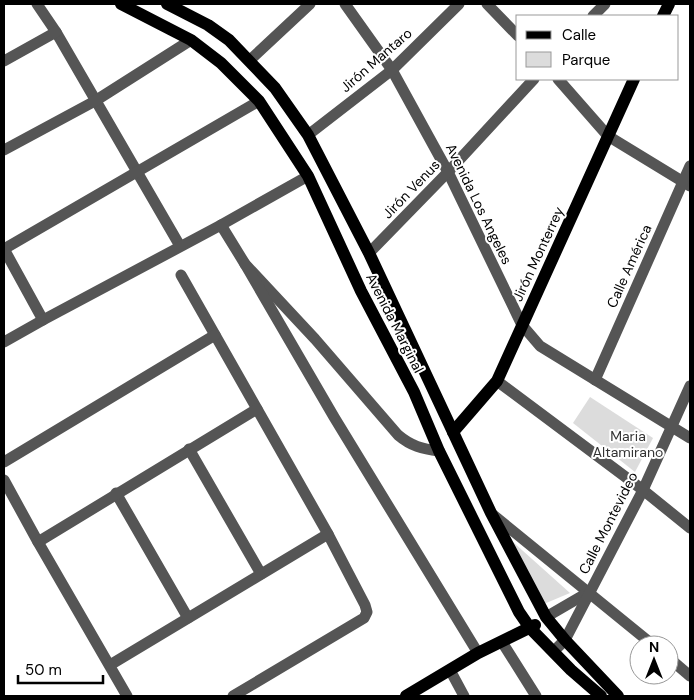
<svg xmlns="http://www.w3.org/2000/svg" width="694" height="700" viewBox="0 0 694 700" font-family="'DM Sans',sans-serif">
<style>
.green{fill:#dcdcdc}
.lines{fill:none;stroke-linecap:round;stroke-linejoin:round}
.minor{stroke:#555;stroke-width:11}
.major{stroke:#000;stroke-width:12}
.labels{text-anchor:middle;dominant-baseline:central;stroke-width:4;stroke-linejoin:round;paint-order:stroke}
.street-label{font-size:14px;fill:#000;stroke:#fff}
.park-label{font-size:14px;fill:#333;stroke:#fff}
</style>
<rect width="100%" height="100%" fill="#fff"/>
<!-- green -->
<g class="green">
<path d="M590,397L653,438L635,472L573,423Z"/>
<path d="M504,534L570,593L539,606Z"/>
</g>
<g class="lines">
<!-- minor -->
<g class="minor">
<path d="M37,4L56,32L180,246"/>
<path d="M345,4L392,70L448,172L522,325L540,346L690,438"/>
<path d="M487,4L518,36"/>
<path d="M593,16L605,4"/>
<path d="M250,60L310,4"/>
<path d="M4,61L56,32"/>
<path d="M558,79L608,136L690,186"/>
<path d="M308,135L392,70L459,4"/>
<path d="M4,150L95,101L191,40"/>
<path d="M221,225L245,264L315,339L398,435C411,446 422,449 439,451"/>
<path d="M4,249L259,101"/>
<path d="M4,249L43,320"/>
<path d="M369,253L448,172L534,79"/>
<path d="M245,264L334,417L478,653"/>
<path d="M181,275L328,534L365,605L367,612L364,618L233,696"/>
<path d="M4,342L43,320L221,225L308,176"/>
<path d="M595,380L690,166"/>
<path d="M497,381L643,490L690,528"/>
<path d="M189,449L261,574"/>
<path d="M4,462L215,335"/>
<path d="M4,480L38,542L127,696"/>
<path d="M116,493L188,618"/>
<path d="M492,514L653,645"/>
<path d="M38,542L257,409"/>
<path d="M546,617L589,592"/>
<path d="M502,642L536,696"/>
<path d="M554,651L565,640L643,490L690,386"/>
<path d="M669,658L690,676"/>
<path d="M110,665L328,534"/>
<path d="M450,670L464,696"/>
</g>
<!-- major -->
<g class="major">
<path d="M121,4L191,40L221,63L259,101L308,176L361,291L414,392L439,451L519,612L530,628L571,670L601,696"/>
<path d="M167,4L208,25L229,40L275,88L308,135L369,253L491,513L546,617L565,640L618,696"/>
<path d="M663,16L669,4"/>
<path d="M453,432L497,381L634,79"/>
<path d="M406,696L478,653L535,625"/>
</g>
</g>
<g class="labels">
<!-- street labels -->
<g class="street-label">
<text transform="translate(376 60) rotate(-41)">Jirón Mantaro</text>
<text transform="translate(411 189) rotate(-46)">Jirón Venus</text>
<text transform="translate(479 204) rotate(64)">Avenida Los Angeles</text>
<text transform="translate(538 254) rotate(-65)">Jirón Monterrey</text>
<text transform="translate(629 266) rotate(-66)">Calle América</text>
<text transform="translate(395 323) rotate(63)">Avenida Marginal</text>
<text transform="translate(608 523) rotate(-63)">Calle Montevideo</text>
</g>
<!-- park labels -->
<g class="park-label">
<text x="628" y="436">Maria<tspan x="628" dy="16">Altamirano</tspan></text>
</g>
</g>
<!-- border -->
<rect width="694" height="700" fill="none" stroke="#000000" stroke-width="10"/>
<!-- legend -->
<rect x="516" y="15" width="162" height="65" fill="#ffffff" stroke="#999999"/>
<rect x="526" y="31" width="25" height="8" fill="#000000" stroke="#999999"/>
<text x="562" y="40" font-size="15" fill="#000000">Calle</text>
<rect x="526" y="52" width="25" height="15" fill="#dcdcdc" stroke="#999999"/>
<text x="562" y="65" font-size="15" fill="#000000">Parque</text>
<!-- north arrow -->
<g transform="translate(654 660)"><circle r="24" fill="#ffffff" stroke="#999999"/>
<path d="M0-4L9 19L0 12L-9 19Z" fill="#000000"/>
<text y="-8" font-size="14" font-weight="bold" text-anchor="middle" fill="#000000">N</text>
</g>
<!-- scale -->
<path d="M18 675v8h85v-8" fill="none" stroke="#000000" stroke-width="2.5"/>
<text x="25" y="675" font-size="15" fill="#000000" stroke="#ffffff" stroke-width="4" paint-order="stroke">50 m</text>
</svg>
